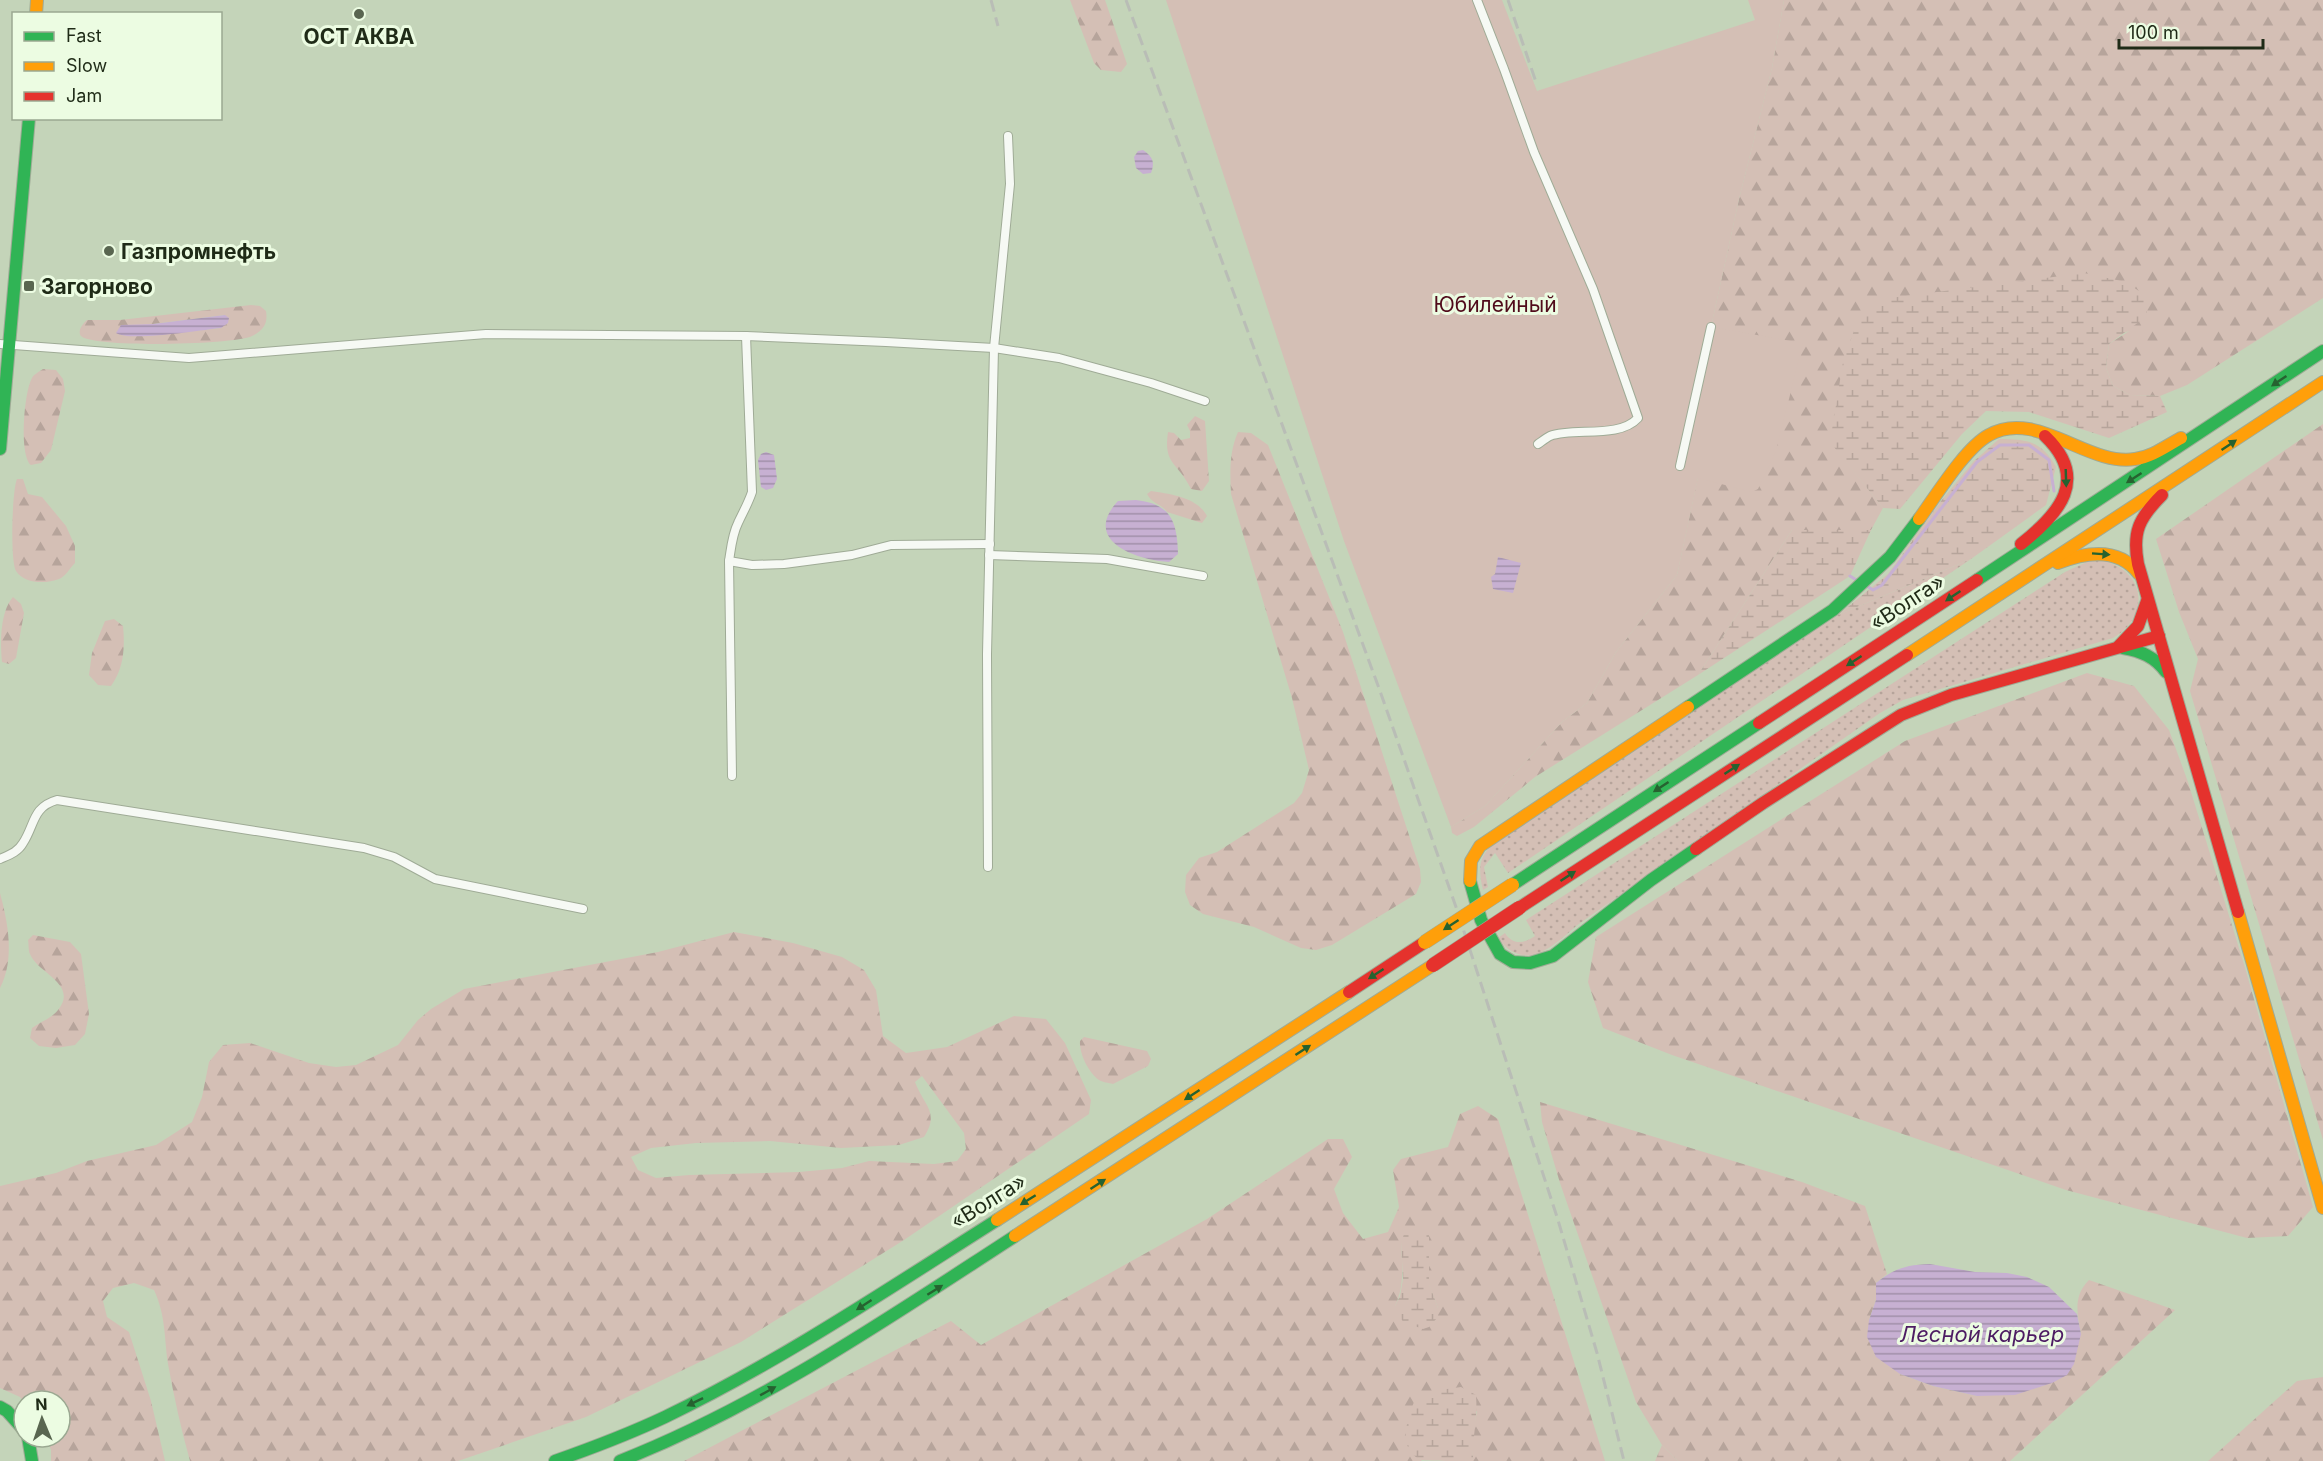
<svg xmlns="http://www.w3.org/2000/svg" width="2323" height="1461" viewBox="0 0 2323 1461" font-family="Inter,sans-serif">
<style>
.grass{fill:url(#grass-dots)}
.forest{fill:url(#forest-firs);fill-rule:evenodd}
.wetland{fill:url(#wetland-marsh)}
.garden{fill:#d4bfb5}
.water{fill:url(#water-rules)}
.lines{fill:none;stroke-linecap:round;stroke-linejoin:round}
.stream{stroke:#c7b0d2;stroke-width:3}
.street-casing{stroke:#9fab96;stroke-width:10}
.fast-casing{stroke:#9fab96;stroke-width:14}
.slow-casing{stroke:#9fab96;stroke-width:14}
.jam-casing{stroke:#9fab96;stroke-width:14}
.street{stroke:#f6f9f4;stroke-width:8}
.fast{stroke:#30b455;stroke-width:12}
.slow{stroke:#ff9f0a;stroke-width:12}
.jam{stroke:#e5322d;stroke-width:12}
.rail{stroke:#b9bdb6;stroke-width:3;stroke-dasharray:12 6;stroke-linecap:butt}
.slow-bridge-casing{stroke:#9fab96;stroke-width:15;stroke-linecap:butt}
.jam-bridge-casing{stroke:#9fab96;stroke-width:15;stroke-linecap:butt}
.slow-bridge{stroke:#ff9f0a;stroke-width:14}
.jam-bridge{stroke:#e5322d;stroke-width:14}
.oneway{fill:#266230}
.poi-dot{fill:#596650;stroke:#ecfce2;stroke-width:2}
.labels{text-anchor:middle;dominant-baseline:central;stroke-width:6;stroke-linejoin:round;paint-order:stroke}
.poi-label{font-size:21px;font-weight:bold;fill:#1f2b17;stroke:#ecfce2;text-anchor:start}
.park-label{font-size:21px;fill:#500b1b;stroke:#ecfce2}
.street-label{font-size:21px;fill:#1f2b17;stroke:#ecfce2}
.water-label{font-size:22px;font-style:italic;fill:#4d1c63;stroke:#ecfce2}
</style>
<defs>
<pattern id="grass-dots" width="8" height="8" patternUnits="userSpaceOnUse" patternTransform="scale(1.5)"><rect width="8" height="8" fill="#d4bfb5"/><path d="M2 2h.1M6 6h.1" fill="none" stroke="#b6a49b" stroke-width="1.8" stroke-linecap="round"/></pattern>
<pattern id="forest-firs" width="22" height="20" patternUnits="userSpaceOnUse" patternTransform="scale(1.5)"><rect width="22" height="20" fill="#d4bfb5"/><path d="M5 1l3.5 6h-7zM16 11l3.5 6h-7z" fill="#b6a49b"/></pattern>
<pattern id="wetland-marsh" width="20" height="14" patternUnits="userSpaceOnUse" patternTransform="scale(1.5)"><rect width="20" height="14" fill="#d4bfb5"/><path d="M1 5h8M5 5V1M11 12h8M15 12V8" fill="none" stroke="#b6a49b"/></pattern>
<pattern id="water-rules" width="6" height="5" patternUnits="userSpaceOnUse" patternTransform="scale(1.5)"><rect width="6" height="5" fill="#c7b0d2"/><path d="M0 2.5h6" fill="none" stroke="#a18fa9"/></pattern>
</defs>
<rect width="100%" height="100%" fill="#c4d4b9"/>
<!-- grass -->
<g class="grass">
<path d="M1971,559L1508,873L1495,853L1484,867L1488,887L1483,890C1473,851 1491,846 1519,826L1838,615Z"/>
<path d="M2101,560C2145,570 2152,615 2113,638L1903,700L1880,713L1576,926C1552,948 1524,973 1498,938L1505,933C1512,945 1524,944 1535,936L1526,920L2065,572L2089,561Z"/>
</g>
<!-- forest -->
<g class="forest">
<path d="M1070,0H1105L1127,64L1121,72L1101,70L1094,63Z"/>
<path d="M1784,0H2323V298L2187,385L2160,396L2130,395L2113,386L2106,368L2109,344L2129,331L1830,441L1883,508L1871,530H1792L1698,675L1535,777L1474,827L1457,836L1452,833L1451,827L1485,806L1562,722L1587,703L1616,652L1677,575L1698,477L1711,327L1739,199L1772,68Z"/>
<path d="M251,305L260,306L266,311C268,323 264,330 252,336C235,345 92,348 81,336C77,331 83,323 87,320H120ZM225,315L221,328L145,336L153,324Z"/>
<path d="M43,369L56,370L63,379L65,391L51,450L41,463L31,465C19,455 24,392 32,378C34,374 39,372 43,369Z"/>
<path d="M1195,416L1205,421L1209,481L1202,491L1191,489C1178,462 1163,465 1168,432L1174,433L1181,440L1190,438V431L1187,425Z"/>
<path d="M2323,424V1140L2190,691L2198,659L2179,612L2156,539Z"/>
<path d="M1238,432L1251,433L1268,445L1343,632L1420,869L1421,882L1416,894L1332,945L1316,950L1301,948L1254,927L1203,914L1190,905L1185,892L1186,875L1199,858L1217,852L1294,803L1302,793L1309,770L1292,698L1231,494C1230,472 1229,453 1238,432Z"/>
<path d="M17,479H23L28,494L42,497L66,526L75,546V563C70,568 65,577 59,579C46,584 24,584 16,571C10,561 12,490 17,479Z"/>
<path d="M1151,491C1170,494 1197,497 1207,516L1202,523L1167,512C1162,504 1152,504 1147,494Z"/>
<path d="M13,597L21,604L24,613L16,658L9,664L2,662C0,642 0,612 13,597Z"/>
<path d="M114,619L123,626C125,647 124,668 111,686L98,685L89,675L92,653L105,621Z"/>
<path d="M2087,673L2134,686L2169,730L2188,782L2246,971L2313,1207L2288,1236L2247,1238L2066,1190L1672,1055L1603,1028L1588,982L1596,937L1905,741Z"/>
<path d="M0,893C8,923 15,959 0,988Z"/>
<path d="M734,932L793,943L842,957L864,970L876,990L883,1036L906,1053L947,1047L1014,1016L1046,1019L1065,1043L1091,1100L1089,1114L904,1240L741,1342L586,1417L458,1461H190C181,1429 174,1397 168,1364C164,1337 166,1316 154,1290L134,1283L113,1288L103,1301L107,1317L129,1332L151,1401L165,1461H51V1450L46,1437H60V1401L24,1402L20,1397L0,1388V1186L56,1173L87,1161L156,1145L192,1122L202,1097L209,1062L223,1045L250,1043L309,1063L336,1067L356,1065L398,1045L418,1020L431,1009L464,989L658,952ZM922,1076L964,1133L966,1149L957,1161L934,1164L869,1161L842,1168L799,1172L689,1175L656,1178L638,1170L631,1157L651,1148L696,1143L770,1141L841,1148L899,1145L924,1137C940,1112 924,1106 915,1082Z"/>
<path d="M33,935L70,942L81,954L89,1014L85,1034L75,1045L56,1048L39,1046L30,1038L32,1028C40,1022 52,1018 58,1010C79,984 37,973 30,954C28,950 29,944 28,940Z"/>
<path d="M1084,1037L1147,1051L1151,1059L1148,1066L1113,1084C1109,1083 1102,1082 1099,1080C1088,1072 1079,1053 1080,1041Z"/>
<path d="M1540,1102L1802,1182L1865,1206L1887,1274L1876,1283V1300L1869,1320L1900,1374L1933,1386L1977,1396L2081,1334C2077,1313 2073,1296 2089,1280L2175,1310L2010,1461H1678L1662,1445L1636,1402L1560,1183L1542,1122Z"/>
<path d="M1478,1106L1498,1119L1605,1461H1473L1472,1437L1477,1411L1412,1453L1422,1461H684L951,1321L981,1345L1207,1219L1328,1139H1343L1352,1157L1334,1189L1343,1213L1363,1239L1388,1232L1399,1207L1393,1170L1401,1159L1448,1147L1460,1114ZM1401,1242L1429,1265V1285L1438,1308L1395,1306C1405,1286 1402,1264 1401,1242Z"/>
<path d="M2323,1377V1461H2208L2297,1381Z"/>
</g>
<!-- wetland -->
<g class="wetland">
<path d="M2084,273L2126,282L2146,296L2147,316L2109,344L2106,368L2113,386L2130,395L2160,396L2167,412L2109,438L2029,412L1986,411L1962,434L1900,509L1883,508L1830,442L1843,362L1858,319L1882,299Z"/>
<path d="M1999,439C2027,439 2042,441 2056,467L2046,505L1971,559L1838,615L1888,574L1941,501L1974,461Z"/>
<path d="M1792,530H1871L1850,576L1698,675Z"/>
<path d="M1407,1227H1422L1429,1231V1284L1438,1308L1437,1318L1429,1327L1423,1329L1403,1322L1395,1306L1400,1296L1403,1279L1401,1242Z"/>
<path d="M1461,1387L1476,1395C1478,1417 1472,1439 1473,1461C1461,1461 1430,1461 1421,1460C1397,1449 1407,1420 1414,1402L1440,1390Z"/>
<path d="M1662,1445L1678,1461H1655Z"/>
</g>
<!-- garden -->
<path class="garden" d="M1166,0H1502L1537,91L1755,20L1748,0H1784L1772,68L1739,199L1711,327L1803,343L1776,451L1758,489L1752,492L1698,478L1677,575L1616,652L1587,703L1562,722L1485,806L1451,827L1344,541Z"/>
<!-- water -->
<g class="water">
<path d="M1143,150C1153,157 1155,162 1151,173L1143,174L1136,168L1134,157L1138,151Z"/>
<path d="M225,315L229,318L228,323L221,328C201,330 129,342 116,333L121,325L153,324Z"/>
<path d="M766,452L774,455L777,479L773,488L766,490L761,487L758,460L761,454Z"/>
<path d="M1136,500C1171,504 1177,521 1178,554L1169,562C1136,560 1081,541 1118,501Z"/>
<path d="M1498,557L1521,563L1513,593L1493,589L1491,577L1495,574Z"/>
<path d="M1930,1264L1975,1272L2007,1273L2027,1277L2049,1287L2077,1314L2081,1334L2074,1364L2067,1375L2052,1383L2015,1395L1977,1396L1933,1386L1900,1374L1876,1357L1867,1337L1869,1320L1876,1300V1283C1895,1268 1906,1265 1930,1264Z"/>
</g>
<g class="lines">
<!-- stream -->
<g class="stream">
<path d="M1850,576L1858,581"/>
<path d="M1867,586L1873,590L1882,585L1977,462L2000,445H2029L2049,460L2054,491"/>
</g>
<defs>
<g id="street">
<path d="M1477,0L1504,69L1534,152L1593,289L1638,418C1619,439 1574,427 1550,436C1546,438 1541,442 1538,444"/>
<path d="M0,344L189,358L486,334L746,336L886,342L994,348L1059,358L1151,383L1205,401"/>
<path d="M1680,466L1711,327"/>
<path d="M989,555L1107,559L1203,576"/>
<path d="M729,561L752,565L784,564L852,555L891,545L990,544"/>
<path d="M732,776L729,561C731,549 732,535 738,523C743,512 748,504 752,492L746,336"/>
<path d="M0,859C9,855 18,852 23,843C35,825 32,807 57,800L364,848L394,857L435,879L583,909"/>
<path d="M988,867L987,654L994,348L1010,184L1008,136"/>
</g>
<g id="fast">
<path d="M0,449L29,118"/>
<path d="M1977,580L2323,351"/>
<path d="M2123,648C2141,651 2155,657 2166,672"/>
<path d="M1688,707L1833,610L1890,557L1919,519"/>
<path d="M1470,881L1481,920L1500,954L1513,962L1530,963L1553,956L1651,880L1696,849"/>
<path d="M1512,885L1759,723"/>
<path d="M0,1407L7,1411L24,1430"/>
<path d="M28,1437L32,1461"/>
<path d="M555,1461C592,1448 629,1434 665,1417C781,1361 888,1289 997,1220"/>
<path d="M620,1461C762,1405 887,1319 1015,1236"/>
</g>
<g id="slow">
<path d="M36,14L37,0"/>
<path d="M1919,519C1936,496 1965,448 1989,435C2036,408 2088,467 2135,459C2152,457 2166,446 2181,438"/>
<path d="M2058,563C2086,552 2119,547 2139,574"/>
<path d="M1907,655L2323,382"/>
<path d="M1470,881L1471,861L1480,846L1688,707"/>
<path d="M2238,912L2323,1208"/>
<path d="M997,1220L1349,992"/>
<path d="M1015,1236L1433,965"/>
</g>
<g id="jam">
<path d="M2162,495C2139,518 2132,532 2138,564L2238,912"/>
<path d="M2021,544C2059,514 2090,479 2045,436"/>
<path d="M2119,646L2138,626L2147,601"/>
<path d="M1759,723L1977,580"/>
<path d="M1696,849L1763,803L1901,715L1951,695L2159,636"/>
<path d="M1519,908L1907,655"/>
<path d="M1349,992L1425,942"/>
</g>
</defs>
<!-- street casing -->
<use href="#street" class="street-casing"/>
<!-- fast casing -->
<use href="#fast" class="fast-casing"/>
<!-- slow casing -->
<use href="#slow" class="slow-casing"/>
<!-- jam casing -->
<use href="#jam" class="jam-casing"/>
<!-- street -->
<use href="#street" class="street"/>
<!-- fast -->
<use href="#fast" class="fast"/>
<!-- slow -->
<use href="#slow" class="slow"/>
<!-- jam -->
<use href="#jam" class="jam"/>
<!-- rail -->
<g class="rail">
<path d="M991,0L998,26"/>
<path d="M1126,0L1380,691L1456,907L1558,1220L1597,1353L1624,1461"/>
<path d="M1508,0L1536,82"/>
</g>
<defs>
<path id="slow-bridge" d="M1425,942L1512,885"/>
<path id="jam-bridge" d="M1433,965L1519,908"/>
</defs>
<!-- slow-bridge casing -->
<use href="#slow-bridge" class="slow-bridge-casing"/>
<!-- jam-bridge casing -->
<use href="#jam-bridge" class="jam-bridge-casing"/>
<!-- slow-bridge -->
<use href="#slow-bridge" class="slow-bridge"/>
<!-- jam-bridge -->
<use href="#jam-bridge" class="jam-bridge"/>
</g>
<!-- one-way arrows -->
<defs><path id="oneway-solid" d="M-6-.8H1V-3.2L6.5 0L1 3.2V.8H-6Z" transform="scale(1.5)"/></defs>
<g class="oneway">
<use href="#oneway-solid" transform="translate(2279 381) rotate(146)"/>
<use href="#oneway-solid" transform="translate(2229 445) rotate(-34)"/>
<use href="#oneway-solid" transform="translate(2066 478) rotate(88)"/>
<use href="#oneway-solid" transform="translate(2134 478) rotate(147)"/>
<use href="#oneway-solid" transform="translate(2101 554) rotate(4)"/>
<use href="#oneway-solid" transform="translate(1953 596) rotate(146)"/>
<use href="#oneway-solid" transform="translate(1854 661) rotate(147)"/>
<use href="#oneway-solid" transform="translate(1732 769) rotate(-33)"/>
<use href="#oneway-solid" transform="translate(1661 787) rotate(147)"/>
<use href="#oneway-solid" transform="translate(1568 876) rotate(-33)"/>
<use href="#oneway-solid" transform="translate(1451 925) rotate(147)"/>
<use href="#oneway-solid" transform="translate(1376 974) rotate(147)"/>
<use href="#oneway-solid" transform="translate(1303 1050) rotate(-33)"/>
<use href="#oneway-solid" transform="translate(1192 1095) rotate(147)"/>
<use href="#oneway-solid" transform="translate(1098 1184) rotate(-33)"/>
<use href="#oneway-solid" transform="translate(1028 1200) rotate(148)"/>
<use href="#oneway-solid" transform="translate(935 1290) rotate(-32)"/>
<use href="#oneway-solid" transform="translate(864 1305) rotate(147)"/>
<use href="#oneway-solid" transform="translate(768 1391) rotate(-29)"/>
<use href="#oneway-solid" transform="translate(695 1402) rotate(154)"/>
</g>
<!-- markers -->
<g class="poi-dot">
<circle cx="359" cy="14" r="6"/>
<circle cx="109" cy="251" r="6"/>
<rect x="23" y="280" width="12" height="12" rx="3"/>
</g>
<g class="labels">
<!-- poi labels -->
<g class="poi-label">
<text x="359" y="36" text-anchor="middle">ОСТ АКВА</text>
<text x="121" y="251">Газпромнефть</text>
<text x="41" y="286">Загорново</text>
</g>
<!-- park labels -->
<g class="park-label">
<text x="1495" y="304">Юбилейный</text>
</g>
<!-- street labels -->
<g class="street-label">
<text transform="translate(1907 602) rotate(-33)">«Волга»</text>
<text transform="translate(988 1201) rotate(-32)">«Волга»</text>
</g>
<!-- water labels -->
<g class="water-label">
<text x="1982" y="1334">Лесной карьер</text>
</g>
</g>
<!-- legend -->
<rect x="12" y="12" width="210" height="108" fill="#ecfce2" stroke="#9aa891" stroke-width="1.5"/>
<rect x="24" y="32" width="30" height="9" fill="#30b455" stroke="#9aa891" stroke-width="1.5"/>
<text x="66" y="42" font-size="18" fill="#1f2b17">Fast</text>
<rect x="24" y="62" width="30" height="9" fill="#ff9f0a" stroke="#9aa891" stroke-width="1.5"/>
<text x="66" y="72" font-size="18" fill="#1f2b17">Slow</text>
<rect x="24" y="92" width="30" height="9" fill="#e5322d" stroke="#9aa891" stroke-width="1.5"/>
<text x="66" y="102" font-size="18" fill="#1f2b17">Jam</text>
<!-- north arrow -->
<g transform="translate(42 1419) rotate(358)"><circle r="28" fill="#ecfce2" stroke="#9aa891" stroke-width="1.5"/>
<path d="M0-4.5L10 22L0 15L-10 22Z" fill="#596650"/>
<text y="-9" font-size="16" font-weight="bold" text-anchor="middle" fill="#1f2b17">N</text>
</g>
<!-- scale -->
<path d="M2119 39v9h144v-9" fill="none" stroke="#1f2b17" stroke-width="3"/>
<text x="2128" y="39" font-size="18" fill="#1f2b17" stroke="#ecfce2" stroke-width="4.5" paint-order="stroke">100 m</text>
</svg>
